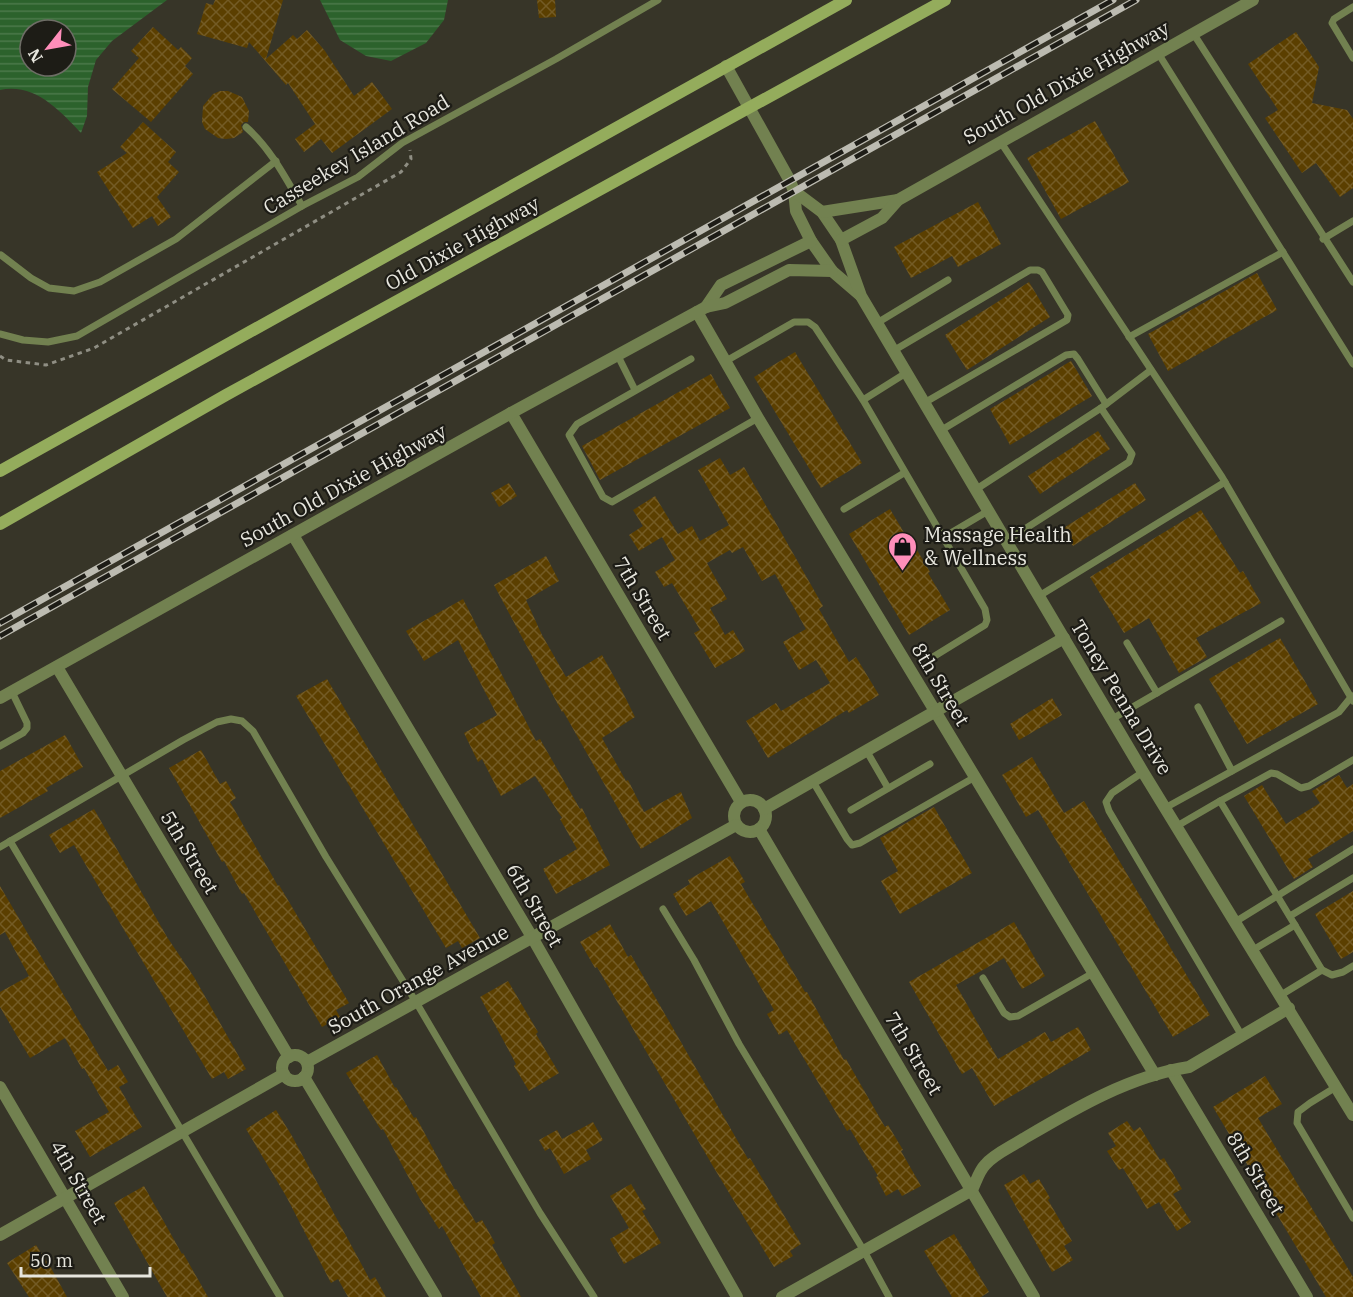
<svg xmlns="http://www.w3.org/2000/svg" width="1353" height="1297" viewBox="0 0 1353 1297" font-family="'IBM Plex Serif',serif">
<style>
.water{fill:url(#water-rules);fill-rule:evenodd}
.building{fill:url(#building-cross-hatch)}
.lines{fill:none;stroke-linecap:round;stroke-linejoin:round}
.path{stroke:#8f8e83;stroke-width:3;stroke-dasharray:4.5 4.5;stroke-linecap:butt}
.service{stroke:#728150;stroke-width:7}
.minor{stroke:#728150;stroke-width:12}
.tertiary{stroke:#728150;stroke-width:12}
.secondary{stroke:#94ac5c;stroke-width:12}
.rail-casing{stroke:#bcbbb1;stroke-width:7}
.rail{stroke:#1d1c16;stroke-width:4.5;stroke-dasharray:14;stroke-linecap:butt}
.labels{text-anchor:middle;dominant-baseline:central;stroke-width:4.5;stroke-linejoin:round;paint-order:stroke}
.street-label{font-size:20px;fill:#e7e6de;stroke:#1d1c16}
.poi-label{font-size:20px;fill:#e7e6de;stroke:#1d1c16;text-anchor:start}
</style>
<defs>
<pattern id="water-rules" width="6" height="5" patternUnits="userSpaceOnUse" patternTransform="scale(1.5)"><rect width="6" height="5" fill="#2c622c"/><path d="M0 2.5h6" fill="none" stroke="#4b784a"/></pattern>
<pattern id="building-cross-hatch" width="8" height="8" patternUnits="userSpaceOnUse" patternTransform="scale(1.5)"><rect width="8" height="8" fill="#5b3f00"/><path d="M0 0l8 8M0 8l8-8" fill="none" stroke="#735b25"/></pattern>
</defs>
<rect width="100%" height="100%" fill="#373528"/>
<!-- water -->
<g class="water">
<path d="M0,0H167L112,41L96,60L88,87L87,116L81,133C59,110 35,83 0,90ZM30,30H66V66H30Z"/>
<path d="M320,0H448L444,20L426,43L391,61L366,56L340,40Z"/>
</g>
<!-- building -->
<g class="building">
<path d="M215,0H283L266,59L293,35L297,39L307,30L325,51L354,96L372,82L392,109L332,153L321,139L304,152L295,139L315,124L288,83L286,85L249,42L247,48L197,34L206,3L213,5Z"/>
<path d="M537,0H555L556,17L539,18Z"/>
<path d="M153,27L178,50L181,47L192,58L185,66L193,74L151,122L112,89L139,58L131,51Z"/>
<path d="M1296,32L1319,67L1312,103L1347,110L1353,119V188L1340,197L1316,163L1302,173L1265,118L1278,110L1248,64Z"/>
<path d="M220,91H228L242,97L249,111L248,122H244L241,125L243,132L234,138L226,139L218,138L205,129L202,122L203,106L213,94Z"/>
<path d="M1095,121L1129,182L1061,219L1027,158Z"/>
<path d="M143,122L176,152L168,162L179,172L157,197L171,217L158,226L152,216L133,228L97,172L127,153L120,147Z"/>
<path d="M978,202L1001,244L958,267L952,256L911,278L894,247Z"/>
<path d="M1257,273L1277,310L1168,371L1148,334Z"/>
<path d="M1029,282L1050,317L967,370L945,335Z"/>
<path d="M795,352L862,463L821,488L754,377Z"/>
<path d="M1071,361L1092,396L1010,445L990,409Z"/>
<path d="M711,374L730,408L600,480L582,446Z"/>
<path d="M1098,431L1110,449L1040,494L1028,476Z"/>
<path d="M720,458L730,475L744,467L823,606L819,609L849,662L856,657L879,695L849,713L847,710L768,758L746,721L776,703L781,711L830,683L816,660L799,670L783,642L806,629L775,574L762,581L743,547L732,553L730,550L707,563L727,599L710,608L725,635L733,630L745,651L715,668L694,633L700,630L672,583L664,587L655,572L675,560L662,537L639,551L629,535L643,526L633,510L655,496L678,534L692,526L700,541L729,525L698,470Z"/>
<path d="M509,483L517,496L499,507L491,493Z"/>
<path d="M1135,483L1146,500L1073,546L1062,529Z"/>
<path d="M890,509L912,546L914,545L930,572L928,573L950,610L909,635L849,534Z"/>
<path d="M1201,510L1240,573L1243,571L1261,603L1196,638L1207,657L1179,673L1149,618L1124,633L1090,577Z"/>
<path d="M546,556L559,581L526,600L542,635L566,677L602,655L622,691L635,717L602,738L626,781L628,780L644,812L681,792L692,818L641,849L563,711L562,712L494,585Z"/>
<path d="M463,599L536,741L540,739L580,809L582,808L610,865L556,894L543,869L577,849L560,819L562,818L535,776L501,796L482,759L478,762L464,733L497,715L458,640L424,661L406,631Z"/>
<path d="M1280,638L1318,704L1247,744L1209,679Z"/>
<path d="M327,679L480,938L462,948L458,941L446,948L296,696Z"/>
<path d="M1052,698L1062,715L1019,740L1010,724Z"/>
<path d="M65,735L83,767L46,788L48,791L0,818V771Z"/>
<path d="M201,750L220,784L226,781L236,798L230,802L278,886L279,885L349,1003L336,1010L340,1017L322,1027L244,893L242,894L224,861L222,862L169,768Z"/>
<path d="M1032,757L1064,813L1084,801L1210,1015L1173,1037L1038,810L1026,817L1002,775Z"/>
<path d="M1339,775L1347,788L1353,784V831L1308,859L1313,867L1294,879L1244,796L1262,785L1286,824L1320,803L1312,791Z"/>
<path d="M934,807L972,873L900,914L881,881L898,871L880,838Z"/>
<path d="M94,809L167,937L194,977L246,1069L228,1079L224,1072L212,1079L74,845L60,853L49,835Z"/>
<path d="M730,856L745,882L741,884L805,992H807L844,1060L846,1059L885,1127L888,1125L903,1150L901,1151L921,1186L902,1196L898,1189L886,1196L876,1177L878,1176L850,1129L847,1131L787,1030L779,1035L767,1014L774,1010L711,901L686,916L673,894L690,884L688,880Z"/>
<path d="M0,886L108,1071L118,1065L128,1082L119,1087L142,1127L90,1157L75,1131L109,1112L84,1068L82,1069L65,1038L30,1058L0,1007V992L29,976L5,932L0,935Z"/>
<path d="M1353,891V952L1341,959L1315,914Z"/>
<path d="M1014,922L1045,976L1022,989L1004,958L956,985L998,1059L1045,1032L1051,1042L1078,1027L1091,1050L994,1106L972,1068L962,1074L909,982Z"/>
<path d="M610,924L628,957L631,955L748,1159L750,1158L801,1244L790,1251L793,1256L774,1267L714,1168L597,967L595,968L580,942Z"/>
<path d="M508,981L538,1032L536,1034L559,1073L529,1091L514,1066L516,1064L480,997Z"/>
<path d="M377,1055L395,1088L396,1087L414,1118L416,1117L455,1190L456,1189L476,1223L482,1220L495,1243L492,1245L521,1297H481L442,1226L439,1229L420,1199L383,1129L381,1130L346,1073Z"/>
<path d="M1265,1076L1282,1104L1258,1118L1353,1277V1297H1326L1213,1107Z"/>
<path d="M276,1110L292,1136L370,1280L375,1277L386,1297H348L338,1279L331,1283L286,1196L246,1129Z"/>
<path d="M1127,1121L1134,1131L1140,1127L1160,1160L1164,1158L1182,1189L1173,1194L1191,1222L1177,1231L1159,1202L1147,1209L1123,1168L1119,1170L1107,1151L1116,1146L1108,1133Z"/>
<path d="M593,1122L603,1140L586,1150L591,1159L564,1174L550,1148L545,1151L539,1140L557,1130L562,1139Z"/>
<path d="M1024,1174L1030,1184L1039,1179L1050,1198L1048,1200L1072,1241L1064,1246L1073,1260L1052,1272L1004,1185Z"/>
<path d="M631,1184L646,1209L642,1211L661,1243L624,1264L610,1239L629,1228L610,1196Z"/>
<path d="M144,1186L182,1254L183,1253L208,1297H167L147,1262L114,1203Z"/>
<path d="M954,1234L989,1292L981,1297H952L924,1251Z"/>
<path d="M36,1245L51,1268L67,1297H29L7,1263Z"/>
</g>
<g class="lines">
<!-- path -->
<path class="path" d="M0,356L6,360L46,365L94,348L401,172L411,159L410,150"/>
<!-- service -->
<g class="service">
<path d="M1353,7L1334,19L1332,23L1353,58"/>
<path d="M1193,33L1353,282"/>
<path d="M1158,53L1353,364"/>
<path d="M246,127C271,149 285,177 302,206"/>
<path d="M1000,141L1222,477L1353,701"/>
<path d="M1323,239L1353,221"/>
<path d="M1,255L31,278L49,288L74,291L100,282L176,239L276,161"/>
<path d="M877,323L948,280"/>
<path d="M0,334L23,340L48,342L77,336L302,206L358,177L402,143L556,59L658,0"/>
<path d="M1129,337L1283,252"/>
<path d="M893,351L1030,270H1038L1042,272L1068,315L1067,320L924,403"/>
<path d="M618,356L635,390"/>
<path d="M691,359L577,424L569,435L603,497L612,502L758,418"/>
<path d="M726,361L794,322H808L815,327L863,400L985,609L987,620L985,625L933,657"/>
<path d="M863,400L906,373"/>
<path d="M940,431L1066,355L1074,354L1078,359L1106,404"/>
<path d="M975,490L1101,408L1151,370"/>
<path d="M844,509L904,473"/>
<path d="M944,537L988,511"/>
<path d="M1006,541L1129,462L1132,454L1101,408"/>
<path d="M1039,596L1225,482"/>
<path d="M1127,643L1157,693"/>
<path d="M1198,707L1232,771"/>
<path d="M1112,719L1281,621"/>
<path d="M0,746L23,733L27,728V723L12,692"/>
<path d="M866,750L888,788"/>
<path d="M1143,772L1112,793L1106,802L1109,811L1242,1036"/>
<path d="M812,780L847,839L852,845L860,843L975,777"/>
<path d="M1220,801L1271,773L1277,774L1301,788L1309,786L1353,760"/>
<path d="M1165,808L1339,712L1352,696"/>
<path d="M851,810L930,764"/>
<path d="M1177,826L1220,801L1322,970L1281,995"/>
<path d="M10,841L280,1297"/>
<path d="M0,847L183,740L217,722L231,719L242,721L253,731L326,857L416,1002L540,1213L594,1297"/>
<path d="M663,909L694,960L739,1044L864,1251L889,1297"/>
<path d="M1290,916L1353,878"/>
<path d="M1235,922L1353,849"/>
<path d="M1253,950L1295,925"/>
<path d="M1322,970L1332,975L1343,972L1353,966"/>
<path d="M983,978L1004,1013L1010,1017L1018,1016L1093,973"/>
<path d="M1336,1087L1310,1103L1298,1112L1297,1123L1353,1218"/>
</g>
<!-- minor -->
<g class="minor">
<path d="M697,312L758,418L1155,1075"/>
<path d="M511,413L741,802"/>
<path d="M293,535L532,937L737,1297"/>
<path d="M57,667L289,1057"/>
<circle cx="750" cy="816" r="16"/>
<path d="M764,809L1064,638"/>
<path d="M759,829L1034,1297"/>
<circle cx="295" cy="1068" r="13"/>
<path d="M307,1062L736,825"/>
<path d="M1171,1070L1307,1297"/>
<path d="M304,1077L436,1297"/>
<path d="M0,1087L123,1297"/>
<path d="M0,1235L284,1074"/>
<path d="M782,1297L972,1190C976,1182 979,1171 985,1165C994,1154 1011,1147 1023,1139C1074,1109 1129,1076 1189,1067L1289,1008"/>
</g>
<!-- tertiary -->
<g class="tertiary">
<path d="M726,66L790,181L794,191L796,211L811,241L832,271L860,295"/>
<path d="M794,191L822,212L841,240L861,296L1143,772L1353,1115"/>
<path d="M822,212L898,200"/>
<path d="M841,240L882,218L898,200L1253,0"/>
<path d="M706,307L721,285L811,241"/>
<path d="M0,698L511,413L706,307L725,303L789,270L832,271"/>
</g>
<!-- secondary -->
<g class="secondary">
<path d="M0,471L846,0"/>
<path d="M0,524L226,395L945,0"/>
</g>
<defs>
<g id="rail">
<path d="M0,623L1113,0"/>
<path d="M0,636L1136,0"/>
</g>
</defs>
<!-- rail casing -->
<use href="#rail" class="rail-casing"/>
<!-- rail -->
<use href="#rail" class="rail"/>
</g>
<!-- icons -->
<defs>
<symbol id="shop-pin" viewBox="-11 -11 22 30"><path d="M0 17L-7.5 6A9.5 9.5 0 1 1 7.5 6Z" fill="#ff8eba" stroke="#1d1c16"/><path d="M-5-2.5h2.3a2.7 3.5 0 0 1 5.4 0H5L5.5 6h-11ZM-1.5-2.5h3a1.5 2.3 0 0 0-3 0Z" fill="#111"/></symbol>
</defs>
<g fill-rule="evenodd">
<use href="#shop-pin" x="886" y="530" width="33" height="45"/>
</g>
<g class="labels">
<!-- street labels -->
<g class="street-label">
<text transform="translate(1066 82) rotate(-29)">South Old Dixie Highway</text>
<text transform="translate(356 154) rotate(-31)">Casseekey Island Road</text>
<text transform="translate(462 243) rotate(-29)">Old Dixie Highway</text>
<text transform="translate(343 485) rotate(-29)">South Old Dixie Highway</text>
<text transform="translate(643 598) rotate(59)">7th Street</text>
<text transform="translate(941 684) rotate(59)">8th Street</text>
<text transform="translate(1122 697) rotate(59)">Toney Penna Drive</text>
<text transform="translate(190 852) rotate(59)">5th Street</text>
<text transform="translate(535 905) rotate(60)">6th Street</text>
<text transform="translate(418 979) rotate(-29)">South Orange Avenue</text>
<text transform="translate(914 1053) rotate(59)">7th Street</text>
<text transform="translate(1256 1173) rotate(59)">8th Street</text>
<text transform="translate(79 1182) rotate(60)">4th Street</text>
</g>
<!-- poi labels -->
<g class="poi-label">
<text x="924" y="534">Massage Health<tspan x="924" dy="23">&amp; Wellness</tspan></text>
</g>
</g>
<!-- north arrow -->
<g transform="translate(48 48) rotate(239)"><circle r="28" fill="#1d1c16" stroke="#6e6d66" stroke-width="1.5"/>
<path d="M0-4.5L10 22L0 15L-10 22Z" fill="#ff8eba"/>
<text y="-9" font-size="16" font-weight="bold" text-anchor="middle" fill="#e7e6de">N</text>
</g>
<!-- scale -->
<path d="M21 1267v9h129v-9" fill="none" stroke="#e7e6de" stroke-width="3"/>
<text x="30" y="1267" font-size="18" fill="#e7e6de" stroke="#1d1c16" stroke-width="4.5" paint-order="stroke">50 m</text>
</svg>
